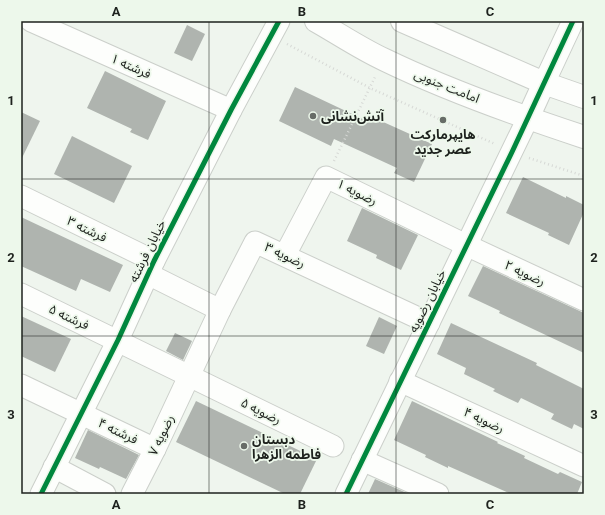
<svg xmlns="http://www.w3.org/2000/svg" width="605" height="515" viewBox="0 0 605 515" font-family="Roboto,'Noto Sans Arabic',sans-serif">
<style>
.building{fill:#afb4af}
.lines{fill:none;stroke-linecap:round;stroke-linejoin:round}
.minor-casing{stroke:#cbcfca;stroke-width:23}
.tertiary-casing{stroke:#cbcfca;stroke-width:24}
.secondary-casing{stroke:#cbcfca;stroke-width:24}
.path{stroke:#d6d8d5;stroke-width:2.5;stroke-dasharray:1 3;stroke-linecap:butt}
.minor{stroke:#fdfefc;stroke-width:21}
.tertiary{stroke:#fdfefc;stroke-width:22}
.secondary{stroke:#fdfefc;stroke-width:22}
.cycleway-casing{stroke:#edf8eb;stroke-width:8}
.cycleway{stroke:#00873e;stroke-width:5}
.grid{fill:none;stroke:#1e221e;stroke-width:1;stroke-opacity:0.55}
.poi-dot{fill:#676c67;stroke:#edf8eb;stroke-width:1.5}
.labels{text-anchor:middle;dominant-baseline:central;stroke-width:3.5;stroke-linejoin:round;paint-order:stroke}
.street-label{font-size:13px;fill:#1e221e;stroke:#edf8eb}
.poi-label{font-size:13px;font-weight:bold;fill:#1e221e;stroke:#edf8eb;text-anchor:start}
.neatline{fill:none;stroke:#1e221e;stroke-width:1.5}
.grid-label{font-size:13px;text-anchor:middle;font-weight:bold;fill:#1e221e}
</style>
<rect width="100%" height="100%" fill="#eff5ee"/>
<!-- building -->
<g class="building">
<path d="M187,25L205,34L192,61L174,53Z"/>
<path d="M105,71L166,101L148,140L130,132L132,129L87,108Z"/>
<path d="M295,87L367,121L370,116L432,144L414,182L394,173L397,168L334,139L331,146L279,121Z"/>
<path d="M21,112L40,121L21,160Z"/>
<path d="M72,136L132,166L114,203L54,174Z"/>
<path d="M523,177L566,198V196L584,205V212L569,245L548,235L549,233L506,213Z"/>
<path d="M362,208L418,235L401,270L376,258L377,255L347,241Z"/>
<path d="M21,217L123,265L110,292L81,279L76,291L21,266Z"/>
<path d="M483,266L584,313V353L499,313L500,311L468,296Z"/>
<path d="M21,316L71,339L55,372L21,356Z"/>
<path d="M379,317L397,326L384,354L366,346Z"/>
<path d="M451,323L537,363L536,365L584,389V429L574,424L572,429L551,419L554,414L521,398L518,403L493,391L495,389L464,374L466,368L437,354Z"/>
<path d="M175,333L192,341L183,360L166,351Z"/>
<path d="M196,401L317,459L300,494H285L176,442Z"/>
<path d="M412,401L498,442L497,443L525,456L524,458L558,474L560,472L582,482L577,494H511L448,466V468L425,457L426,455L394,440Z"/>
<path d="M88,430L139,455L126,479L100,467L99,469L75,458Z"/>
<path d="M375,479L409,494H368Z"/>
</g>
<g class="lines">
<defs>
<g id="minor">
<path d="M31,21L231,110"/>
<path d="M544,83L573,21"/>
<path d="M21,196L154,261"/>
<path d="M285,255L326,177L466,245L584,300"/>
<path d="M148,274L220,310"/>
<path d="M21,294L333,446"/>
<path d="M400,381L584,466"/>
<path d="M21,385L155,449"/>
<path d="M362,460L438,494"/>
<path d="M54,467L105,494"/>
<path d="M41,494L118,340L154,261L231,110L279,21"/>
<path d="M132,494L155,449L220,310L255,242L429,323"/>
<path d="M346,494L528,118"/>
</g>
<g id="tertiary">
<path d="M402,21L544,83L584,97"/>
<path d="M528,118L544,83"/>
</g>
<path id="secondary" d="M316,21C339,34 361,49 385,60C449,91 517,115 584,137"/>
</defs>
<!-- minor casing -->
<use href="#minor" class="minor-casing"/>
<!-- tertiary casing -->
<use href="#tertiary" class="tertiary-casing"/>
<!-- secondary casing -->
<use href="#secondary" class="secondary-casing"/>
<!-- path -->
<g class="path">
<path d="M287,44L370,88L495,144"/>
<path d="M529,158L584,176"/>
<path d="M334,161L375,77"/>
</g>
<!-- minor -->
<use href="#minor" class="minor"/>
<!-- tertiary -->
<use href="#tertiary" class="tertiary"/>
<!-- secondary -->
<use href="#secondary" class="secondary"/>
<defs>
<g id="cycleway">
<path d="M41,494L118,340L154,261L231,110L279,21"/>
<path d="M346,494L512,152L573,21"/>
</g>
</defs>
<!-- cycleway casing -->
<use href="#cycleway" class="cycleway-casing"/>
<!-- cycleway -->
<use href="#cycleway" class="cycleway"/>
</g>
<!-- grid -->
<path class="grid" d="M209,21V494M396,21V494M21,179H584M21,336H584"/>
<!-- markers -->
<g class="poi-dot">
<circle cx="313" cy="116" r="4"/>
<circle cx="443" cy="120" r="4"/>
<circle cx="244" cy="446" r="4"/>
</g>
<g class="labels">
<!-- street labels -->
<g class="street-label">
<text transform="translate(131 66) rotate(24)">فرشته ۱</text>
<text transform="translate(447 86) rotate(22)">امامت جنوبی</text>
<text transform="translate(357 192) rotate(26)">رضویه ۱</text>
<text transform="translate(87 229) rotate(26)">فرشته ۳</text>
<text transform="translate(147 251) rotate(-64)">خیابان فرشته</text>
<text transform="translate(285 255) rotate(25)">رضویه ۳</text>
<text transform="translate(525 273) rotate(25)">رضویه ۲</text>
<text transform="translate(427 301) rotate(-64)">خیابان رضویه</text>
<text transform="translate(69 317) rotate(25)">فرشته ۵</text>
<text transform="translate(261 411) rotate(26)">رضویه ۵</text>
<text transform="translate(484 420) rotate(25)">رضویه ۴</text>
<text transform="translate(118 431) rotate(26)">فرشته ۴</text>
<text transform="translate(161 435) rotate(-65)">رضویه ۷</text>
</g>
<!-- poi labels -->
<g class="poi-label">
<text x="321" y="116">آتش‌نشانی</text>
<text x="443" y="134" text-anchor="middle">هایپرمارکت<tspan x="443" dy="15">عصر جدید</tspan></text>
<text x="252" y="439">دبستان<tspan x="252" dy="15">فاطمه الزهرا</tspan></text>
</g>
</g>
<!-- border -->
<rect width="605" height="515" fill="none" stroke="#edf8eb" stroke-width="44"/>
<rect x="22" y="22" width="561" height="471" class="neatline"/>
<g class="grid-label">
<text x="116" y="16">A</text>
<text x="302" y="16">B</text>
<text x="490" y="16">C</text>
<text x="11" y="105">1</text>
<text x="594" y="105">1</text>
<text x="11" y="262">2</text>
<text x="594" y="262">2</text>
<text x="11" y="419">3</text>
<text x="594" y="419">3</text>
<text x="116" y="509">A</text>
<text x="302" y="509">B</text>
<text x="490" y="509">C</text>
</g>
</svg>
